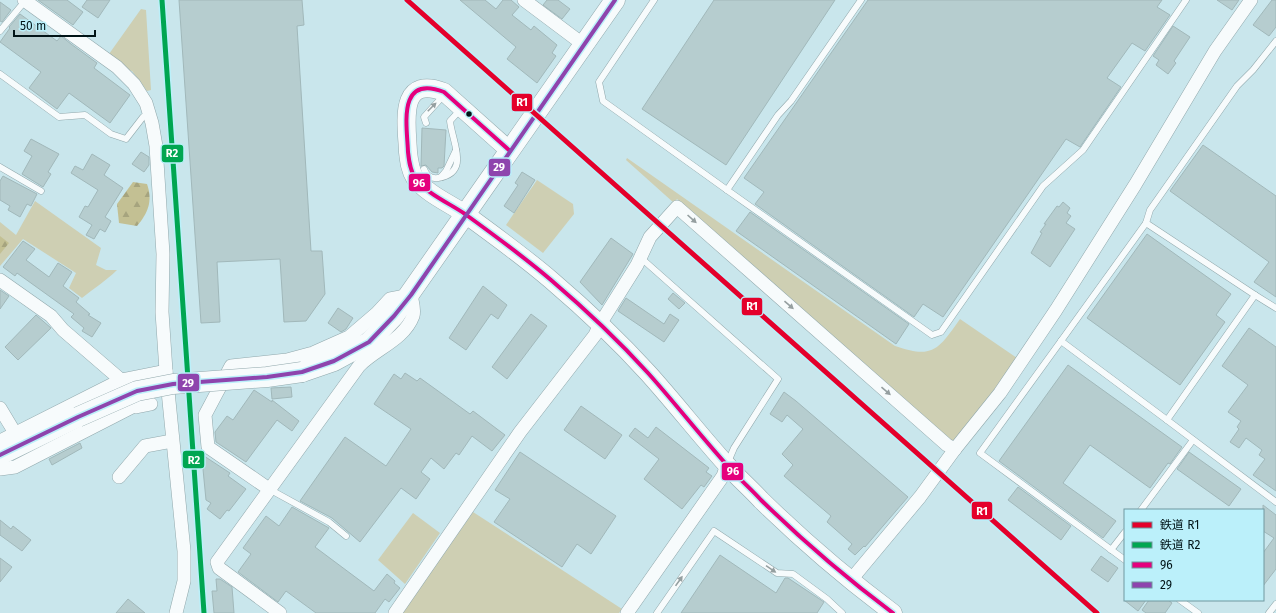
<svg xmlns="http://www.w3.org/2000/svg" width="1276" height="613" viewBox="0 0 1276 613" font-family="'Fira Sans','Noto Sans JP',sans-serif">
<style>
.green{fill:#cecfb3}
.forest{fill:url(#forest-firs)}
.building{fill:#b6cdcf;stroke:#a1b8ba}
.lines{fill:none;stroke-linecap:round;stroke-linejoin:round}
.lane-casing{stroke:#91a8ac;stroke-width:7}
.street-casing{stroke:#91a8ac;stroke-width:14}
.secondary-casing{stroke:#91a8ac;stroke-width:19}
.primary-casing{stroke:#91a8ac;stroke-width:21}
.lane{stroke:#f7fbfc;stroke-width:6}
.street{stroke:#f7fbfc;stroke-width:13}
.secondary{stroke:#f7fbfc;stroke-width:18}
.primary{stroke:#f7fbfc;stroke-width:20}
.rail{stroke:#b5bdbe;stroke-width:3}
.primary-bridge-casing{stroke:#91a8ac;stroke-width:21;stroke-linecap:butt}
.primary-bridge{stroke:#f7fbfc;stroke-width:20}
.bus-1-casing{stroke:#bbf0fa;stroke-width:7}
.bus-2-casing{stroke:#bbf0fa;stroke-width:7}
.bus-1{stroke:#e5007d;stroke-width:4}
.bus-2{stroke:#8e44ad;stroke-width:4}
.rail-1-casing{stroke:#bbf0fa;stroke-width:8}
.rail-2-casing{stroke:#bbf0fa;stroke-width:8}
.rail-1{stroke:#e4002b;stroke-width:5}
.rail-2{stroke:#00a651;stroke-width:5}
.oneway{fill:#959fa0}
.bus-dot{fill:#011417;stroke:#bbf0fa;stroke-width:1.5}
.line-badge{stroke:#bbf0fa;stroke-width:1.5}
.badge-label{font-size:11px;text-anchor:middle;font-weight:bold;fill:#fff}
</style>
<defs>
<pattern id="forest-firs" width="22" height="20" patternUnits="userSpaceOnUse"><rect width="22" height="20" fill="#c3c093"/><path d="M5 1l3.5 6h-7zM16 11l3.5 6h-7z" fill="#a6a47e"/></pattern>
</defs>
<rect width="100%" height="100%" fill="#c9e6ec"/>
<!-- green -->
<g class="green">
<path d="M141,9L146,10L151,90L147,91L132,71L128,70L109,54Z"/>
<path d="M627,158L895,346C933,359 938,350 960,319L1017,358L989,398L954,441H949L677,199L674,203L626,160Z"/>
<path d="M537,180L573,204L574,214L543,253L506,225Z"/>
<path d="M35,201L101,248L96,265L106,270H117C106,281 94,288 82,298L69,288L76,273L23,239L0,266V222L16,235Z"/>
<path d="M473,512L622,609L619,613H402Z"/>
<path d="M413,513L440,533L405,584L378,560Z"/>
</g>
<!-- forest -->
<g class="forest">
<path d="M133,182L147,184C153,201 148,213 137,226L119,223L117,204Z"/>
<path d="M0,236L9,243L0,254Z"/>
</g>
<!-- building -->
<g class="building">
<path d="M38,0H67L83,12L73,25Z"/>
<path d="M87,0H110L98,18L82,7Z"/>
<path d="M179,0H302L304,25L297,26L311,251H322L325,294L306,321L284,322L280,259L217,262L220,322L201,323Z"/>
<path d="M460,0H485L496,9L503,0H511L519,7L512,15L531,30L534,26L557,45L552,53L556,56L537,83L507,59L516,47Z"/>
<path d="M547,0H558L570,9L562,19L543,5Z"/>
<path d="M714,0H835L726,165L642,109Z"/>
<path d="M868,0H1162L1157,7L1170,15L1145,51L1132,43L1107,78L1121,87L1080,147L1066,139L943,317L923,304L914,317L755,204L764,192L744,178Z"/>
<path d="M1217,0H1239L1232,10Z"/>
<path d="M1272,0H1276V27L1269,36L1253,25Z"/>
<path d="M0,2L11,10L2,22L0,21Z"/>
<path d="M20,14L57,41L61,36L71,44L97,63L94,68L130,95L110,123L69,93L57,109L29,88L41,72L0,42L10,28L9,27Z"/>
<path d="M1173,26L1190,37L1174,61L1176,63L1168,74L1156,65L1159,60L1153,56Z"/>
<path d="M422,128L446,130L444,166L442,168H438V173L432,172L426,165L421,166Z"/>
<path d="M31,139L59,154L48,172L51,174L43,187L22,174L32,156L24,151Z"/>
<path d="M1203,145L1276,196V297L1254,282L1269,262L1170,191Z"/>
<path d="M141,152L149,157V165L144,172L132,164Z"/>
<path d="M92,154L110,165L104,175L123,188L105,217L111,221L105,232L100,229L94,239L86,235L92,225L79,217L85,206L88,207L98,190L71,173L75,166L83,170Z"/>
<path d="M522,172L535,180L514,213L504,206L518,185L515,183Z"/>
<path d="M3,176L37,194L31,206L27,204L20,217L8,210L10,206L0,200V181Z"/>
<path d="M1063,202L1070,208L1067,213L1071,216L1066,223L1075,229L1050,267L1031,253L1042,233L1040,232L1046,224H1044L1057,206L1059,207Z"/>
<path d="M750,212L909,324L896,344L736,231Z"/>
<path d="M1147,234L1231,294L1216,315L1225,322L1180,385L1087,318Z"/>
<path d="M611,238L633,254L602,305L580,282Z"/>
<path d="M23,241L35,249L26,260L49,277L58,263L72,272L63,286L79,298L76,302L90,314L88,315L101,323L92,337L82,331L84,328L71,317L74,314L17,273L15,276L3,267Z"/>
<path d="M483,286L507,305L498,319L491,314L466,350L449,338Z"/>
<path d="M0,290L9,296L0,309Z"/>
<path d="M673,293L685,303L679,309L668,299Z"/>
<path d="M626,298L664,324L670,314L679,320L664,342L618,311Z"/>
<path d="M338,308L353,318L346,329L341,332L328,323Z"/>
<path d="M531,314L547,326L507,379L492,367Z"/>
<path d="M36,315L51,328L18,360L5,347Z"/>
<path d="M1249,328L1276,347V491L1253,475L1265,459L1259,455L1262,450L1246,438L1239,448L1230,442L1239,429L1237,427L1241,421L1228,412L1248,385L1222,366Z"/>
<path d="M1068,365L1182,447L1170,464L1168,463L1150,488L1090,445L1063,483L1116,521L1103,538L999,461Z"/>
<path d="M405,373L417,381L420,378L470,414L473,411L505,435L492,451L472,436L459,455L456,453L444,469L431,458L421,472L430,479L416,499L401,488L360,542L332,518L300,501L345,437L386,466L411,429L374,404L394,374L401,379Z"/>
<path d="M291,387L292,397L272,399L271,388Z"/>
<path d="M254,390L272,402V400L299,421L292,431L277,420L246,462L216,442L215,432L227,416L233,420Z"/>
<path d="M784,392L796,401L908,497L865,547L864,546L855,555L848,549L852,544L827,522L831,516L784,476L793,465L782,454L803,429L787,415L782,422L770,414Z"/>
<path d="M581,406L622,435L605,459L564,430Z"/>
<path d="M656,427L709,468L706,472L712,476L704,487L701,485L682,509L644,479L659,459L629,436L635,428L648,438Z"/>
<path d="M80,443L82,448L52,465L49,459Z"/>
<path d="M520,452L616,516L591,554L577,544L562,567L494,522L510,499L495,490Z"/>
<path d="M1189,452L1241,489L1229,506L1177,469Z"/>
<path d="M204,456L230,473L228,476L246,489L229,511L227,510L220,519L207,509L211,503L206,500L202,459Z"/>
<path d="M1018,487L1071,526L1061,540L1008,500Z"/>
<path d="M1263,505L1276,515V569L1263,586V553L1274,538L1263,531Z"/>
<path d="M292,507L329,528L315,547L374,591L387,574L395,581L394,583L400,588L389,602L385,599L375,613H316L286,591L278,602L238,572L251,554L243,548L266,516L279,526Z"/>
<path d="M0,520L11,529L13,526L31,540L22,551L0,535Z"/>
<path d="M720,555L776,593L785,578H788L824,602L817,613H681Z"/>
<path d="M1101,556L1118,568L1108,582L1091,570Z"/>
<path d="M0,558L12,567L0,582Z"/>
<path d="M216,579H220L232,587L234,613H214L212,591H217Z"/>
<path d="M128,599L145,613H116Z"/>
<path d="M1124,600H1146L1138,611Z"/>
<path d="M1149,600H1168L1172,603L1165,613H1146L1142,610Z"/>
</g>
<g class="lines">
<defs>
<g id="lane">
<path d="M654,0L599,82L603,101L727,190L778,115L791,101L861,0"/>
<path d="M0,31L25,1"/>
<path d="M0,74L59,117L85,115L111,134L126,139L143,117L150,115"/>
<path d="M426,123L424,117L444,95"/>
<path d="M0,167L41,191"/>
<path d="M424,169C426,175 431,179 438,178C471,173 452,142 450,121L461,109"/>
<path d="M441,177L446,171L456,150"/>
<path d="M727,190L932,335L941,332L1043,186L1083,150L1186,0"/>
<path d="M1146,223L1150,210L1237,86L1253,70L1276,41"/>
<path d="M641,258L778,379L734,448L728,462"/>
<path d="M1061,341L1146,223L1255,295"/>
<path d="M1167,420L1276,502"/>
<path d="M269,489L329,522L346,536"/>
<path d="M1141,510L1193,440"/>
<path d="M1111,550L1125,532"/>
<path d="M1125,560L980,453L1061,341L1167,420L1255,295L1276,308"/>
<path d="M1180,600L1198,613"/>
<path d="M657,613L714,531L777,573L793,574L827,599L842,613"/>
<path d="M1269,613L1276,604"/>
</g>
<g id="street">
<path d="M24,0L117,67L134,84L146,103L152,123L156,146L163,254L162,312L166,371"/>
<path d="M524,0L584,45"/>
<path d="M0,280L51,316L63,330L121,380L134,406L15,467L0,469"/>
<path d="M134,406L136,407L151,404"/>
<path d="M0,408L15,433"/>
<path d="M0,441L121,380L166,371L184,551V581L176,613"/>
<path d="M119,477L145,446L172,441"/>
<path d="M269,489L208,447L205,415L231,366L287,360L313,353L349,337L377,313L390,299L411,295C412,301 415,309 413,316C404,340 375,349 359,366L217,562L219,568L280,613"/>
<path d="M850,581L920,497L955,449L1000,393L1056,310L1135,185L1215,51L1251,0"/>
<path d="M395,613L520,432L595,335L600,324L637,265L650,237L677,207L947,445L955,449"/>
<path d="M627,613L723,476L727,465"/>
</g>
<path id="secondary" d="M510,151L444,92C397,74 407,125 408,152C409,161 410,170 415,178C427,194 449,203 465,214C494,235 524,257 551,280C585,309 618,340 648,373C675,403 699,434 726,464C737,477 750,488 761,500C803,541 846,578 893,613"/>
<g id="primary">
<path d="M302,372L334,361L369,342L394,316L615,0"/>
<path d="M0,455L78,417"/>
</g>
</defs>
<!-- lane casing -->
<use href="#lane" class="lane-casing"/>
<!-- street casing -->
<use href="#street" class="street-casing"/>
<!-- secondary casing -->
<use href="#secondary" class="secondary-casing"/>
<!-- primary casing -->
<use href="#primary" class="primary-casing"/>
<!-- lane -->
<use href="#lane" class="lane"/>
<!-- street -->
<use href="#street" class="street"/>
<!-- secondary -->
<use href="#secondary" class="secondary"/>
<!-- primary -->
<use href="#primary" class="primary"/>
<!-- rail -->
<path class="rail" d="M162,0L204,613"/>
<defs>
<path id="primary-bridge" d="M78,417L137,391L173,384L267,377L302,372"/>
</defs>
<!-- primary-bridge casing -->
<use href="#primary-bridge" class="primary-bridge-casing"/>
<!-- primary-bridge -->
<use href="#primary-bridge" class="primary-bridge"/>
<defs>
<path id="bus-1" d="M510,151L444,92C397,74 407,125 408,152C409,161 410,170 415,178C427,194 449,203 465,214C494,235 524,257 551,280C585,309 618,340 648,373C675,403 699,434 726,464C737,477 750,488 761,500C803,541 846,578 893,613"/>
<path id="bus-2" d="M0,455L78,417L137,391L173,384L267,377L302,372L334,361L369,342L394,316L411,295L615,0"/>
</defs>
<!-- bus-1 casing -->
<use href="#bus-1" class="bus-1-casing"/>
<!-- bus-2 casing -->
<use href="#bus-2" class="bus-2-casing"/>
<!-- bus-1 -->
<use href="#bus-1" class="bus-1"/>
<!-- bus-2 -->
<use href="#bus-2" class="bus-2"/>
<defs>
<path id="rail-1" d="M407,0L1097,613"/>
<path id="rail-2" d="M162,0L204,613"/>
</defs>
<!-- rail-1 casing -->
<use href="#rail-1" class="rail-1-casing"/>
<!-- rail-2 casing -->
<use href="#rail-2" class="rail-2-casing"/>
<!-- rail-1 -->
<use href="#rail-1" class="rail-1"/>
<!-- rail-2 -->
<use href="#rail-2" class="rail-2"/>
</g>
<!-- one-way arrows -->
<defs><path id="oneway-solid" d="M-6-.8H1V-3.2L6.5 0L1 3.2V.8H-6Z"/></defs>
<g class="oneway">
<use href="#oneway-solid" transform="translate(432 107) rotate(-45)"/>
<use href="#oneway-solid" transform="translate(692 219) rotate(42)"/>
<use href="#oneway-solid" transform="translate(789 305) rotate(41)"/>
<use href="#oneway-solid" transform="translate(886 391) rotate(41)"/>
<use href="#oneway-solid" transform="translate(771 569) rotate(34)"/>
<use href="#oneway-solid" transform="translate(679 581) rotate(-55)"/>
</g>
<!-- markers -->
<circle class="bus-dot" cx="469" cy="114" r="3.5"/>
<g class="line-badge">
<rect x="511" y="93" width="22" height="19" rx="4" fill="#e4002b"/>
<rect x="161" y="144" width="23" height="19" rx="4" fill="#00a651"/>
<rect x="488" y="158" width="23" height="19" rx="4" fill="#8e44ad"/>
<rect x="408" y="173" width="23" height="19" rx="4" fill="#e5007d"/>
<rect x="741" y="297" width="22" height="19" rx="4" fill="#e4002b"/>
<rect x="177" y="373" width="23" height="19" rx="4" fill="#8e44ad"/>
<rect x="182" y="450" width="23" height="19" rx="4" fill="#00a651"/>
<rect x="721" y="462" width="23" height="19" rx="4" fill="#e5007d"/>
<rect x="971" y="501" width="22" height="19" rx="4" fill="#e4002b"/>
</g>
<g class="badge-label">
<text x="522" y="106">R1</text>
<text x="172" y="157">R2</text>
<text x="499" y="171">29</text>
<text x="419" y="187">96</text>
<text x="752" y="310">R1</text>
<text x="188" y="387">29</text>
<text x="194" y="464">R2</text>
<text x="733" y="475">96</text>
<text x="982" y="515">R1</text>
</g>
<!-- legend -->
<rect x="1124" y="509" width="140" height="92" fill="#bbf0fa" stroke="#71989f"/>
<rect x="1132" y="522" width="20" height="6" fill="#e4002b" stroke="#71989f"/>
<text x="1160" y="529" font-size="12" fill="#011417">鉄道 R1</text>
<rect x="1132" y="542" width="20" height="6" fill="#00a651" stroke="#71989f"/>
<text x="1160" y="549" font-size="12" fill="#011417">鉄道 R2</text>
<rect x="1132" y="562" width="20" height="6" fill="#e5007d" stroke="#71989f"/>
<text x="1160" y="569" font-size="12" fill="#011417">96</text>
<rect x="1132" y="582" width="20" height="6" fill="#8e44ad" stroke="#71989f"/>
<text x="1160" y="589" font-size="12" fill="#011417">29</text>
<!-- scale -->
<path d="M14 30v6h81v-6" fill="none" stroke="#011417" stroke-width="2"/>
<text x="20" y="30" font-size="12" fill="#011417" stroke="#bbf0fa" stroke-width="3" paint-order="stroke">50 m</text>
</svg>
